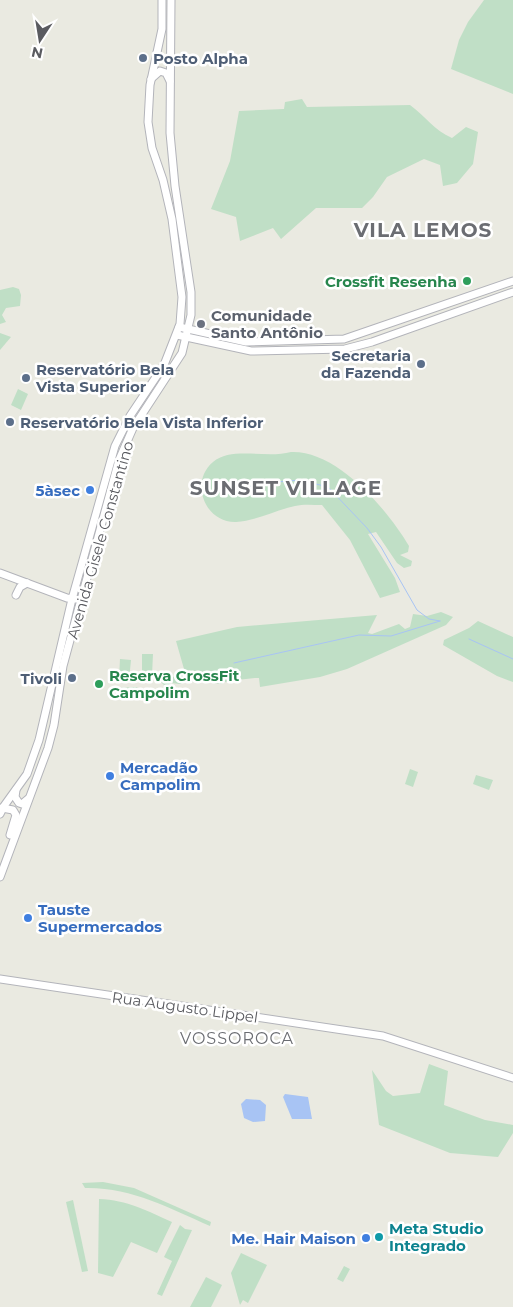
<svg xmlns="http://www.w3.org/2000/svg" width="513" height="1307" viewBox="0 0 513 1307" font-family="Montserrat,sans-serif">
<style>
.green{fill:#c0dfc6}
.water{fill:#a8c4f4}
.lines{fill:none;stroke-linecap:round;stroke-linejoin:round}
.stream{stroke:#a8c4f4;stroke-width:1}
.secondary-casing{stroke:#b3b4ba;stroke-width:9}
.secondary{stroke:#fff;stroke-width:7}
.service-dot{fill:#5c6f8a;stroke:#fff;stroke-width:2}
.leisure-dot{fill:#2e9e5b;stroke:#fff;stroke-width:2}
.worship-dot{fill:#6b7280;stroke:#fff;stroke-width:2}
.shop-dot{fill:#3f7fe0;stroke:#fff;stroke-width:2}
.culture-dot{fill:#0f9aa8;stroke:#fff;stroke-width:2}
.labels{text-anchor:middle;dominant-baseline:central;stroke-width:5;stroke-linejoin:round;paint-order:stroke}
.service-label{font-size:15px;font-weight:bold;fill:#4e5e75;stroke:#fff;text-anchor:start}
.leisure-label{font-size:15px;font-weight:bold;fill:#27864d;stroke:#fff;text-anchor:end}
.worship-label{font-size:15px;font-weight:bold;fill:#5b616d;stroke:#fff;text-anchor:start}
.shop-label{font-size:15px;font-weight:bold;fill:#366cbe;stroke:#fff;text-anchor:end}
.street-label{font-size:15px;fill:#5a5b60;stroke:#fff}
.culture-label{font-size:15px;font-weight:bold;fill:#0d838f;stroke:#fff;text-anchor:start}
.neighbourhood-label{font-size:16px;letter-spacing:1px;fill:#6b6d72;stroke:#fff}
.district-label{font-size:20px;font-weight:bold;letter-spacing:1px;fill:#6b6d72;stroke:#fff}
</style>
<rect width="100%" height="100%" fill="#eaeae1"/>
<!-- green -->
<g class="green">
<path d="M484,0H513V94L451,69L459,40L468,22Z"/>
<path d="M302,99L307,107L410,105C426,117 434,130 452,138L466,127L478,132L473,164L457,183L443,186L440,165L424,159L387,177L373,197L362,208H316L281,239L273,228L240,241L236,217L211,209L230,161L239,111L284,109L285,102Z"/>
<path d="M13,287L19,289L21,295L20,306L6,308L2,315L6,322L0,324V290Z"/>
<path d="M0,333L11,337L0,350Z"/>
<path d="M18,389L28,394L21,410L11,405Z"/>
<path d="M291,452C337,450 387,509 409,546L408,552L400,555L412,561L411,566L404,568L397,563L376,532L368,534L395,578L400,592L380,598L350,540L322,505C313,505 303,504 295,506C276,510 256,521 236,522C205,523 189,482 213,462C232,446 266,459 291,452Z"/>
<path d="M441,612L453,617L446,625L347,669L320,677L260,687L259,678H255L228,681L221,684L189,680L180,684L171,683L166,687L159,680L177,676L176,671L184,669L176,641L237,627L377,615L368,633L372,634L399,624L405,629L410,627L413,614L427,616Z"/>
<path d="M478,621L513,637V682L497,676L443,645L444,640L469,628Z"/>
<path d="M142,654H153L152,675H142Z"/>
<path d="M120,659L131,660L129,680H119Z"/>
<path d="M137,687L138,697L117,699L116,688Z"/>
<path d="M410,769L418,772L413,787L405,784Z"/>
<path d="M476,775L493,780L489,790L473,784Z"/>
<path d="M429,1064L448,1071L444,1105L485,1120L513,1125V1133L498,1157L450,1153L379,1125L372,1070L386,1091L393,1096L420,1093Z"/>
<path d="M103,1182L134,1188L211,1222L210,1226C169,1208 131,1187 85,1188L82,1183Z"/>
<path d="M99,1199C127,1200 148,1211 172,1222L157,1253L131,1242L113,1277L98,1273Z"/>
<path d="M73,1200L88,1271L82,1272L66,1202Z"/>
<path d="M180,1225L185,1229L192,1230L162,1296L157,1294L172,1261L164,1257Z"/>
<path d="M241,1253L267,1265L248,1303L243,1300L240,1305L231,1273Z"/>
<path d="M344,1266L350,1269L343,1282L337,1279Z"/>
<path d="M206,1277L222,1285L211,1307H190Z"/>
</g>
<!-- water -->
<g class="water">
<path d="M285,1094L308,1097L312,1119H292L283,1097Z"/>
<path d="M246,1099L260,1100L266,1105L265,1121L253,1122L244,1118L241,1104Z"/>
</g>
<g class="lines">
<!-- stream -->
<g class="stream">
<path d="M240,489L265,483L300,480L328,487L367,528L381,547L417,610L429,619L440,621"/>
<path d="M469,639L513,659"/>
<path d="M234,663L359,635L391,636L440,621"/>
</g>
<defs>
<g id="secondary">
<path d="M151,79L160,71L166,73L170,81"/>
<path d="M179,327L246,342L344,339L513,281"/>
<path d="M177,335L251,351L345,349L372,342L513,292"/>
<path d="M0,573L67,598L75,599"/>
<path d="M16,595L20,587L27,583"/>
<path d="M16,790L15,797L19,803L22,804L28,799"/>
<path d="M2,808L13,810L16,815L10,835"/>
<path d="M0,814L4,806L27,774L39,740L72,599L115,446L130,416L164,365L180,324L182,297L172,219L163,180L152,148L148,122L150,85L162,29V0"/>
<path d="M0,877L48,748L54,725L63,666L119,460L133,428L182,353L191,315V292L175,186L170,133L171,0"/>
<path d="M0,979L383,1036L513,1078"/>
</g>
</defs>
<!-- secondary casing -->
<use href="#secondary" class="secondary-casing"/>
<!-- secondary -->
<use href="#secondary" class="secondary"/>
</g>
<!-- markers -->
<g class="service-dot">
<circle cx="143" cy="58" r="5"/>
<circle cx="421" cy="364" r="5"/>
<circle cx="26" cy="378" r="5"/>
<circle cx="10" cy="422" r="5"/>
<circle cx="72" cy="678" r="5"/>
</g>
<g class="leisure-dot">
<circle cx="467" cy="281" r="5"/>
<circle cx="99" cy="684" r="5"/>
</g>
<circle class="worship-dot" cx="201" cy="324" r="5"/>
<g class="shop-dot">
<circle cx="90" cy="490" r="5"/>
<circle cx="110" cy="776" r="5"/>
<circle cx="28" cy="918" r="5"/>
<circle cx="366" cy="1238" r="5"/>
</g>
<circle class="culture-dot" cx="379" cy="1237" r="5"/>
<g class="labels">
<!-- service labels -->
<g class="service-label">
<text x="153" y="58">Posto Alpha</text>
<text x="411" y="355" text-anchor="end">Secretaria<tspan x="411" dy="17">da Fazenda</tspan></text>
<text x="36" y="369">Reservatório Bela<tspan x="36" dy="17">Vista Superior</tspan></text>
<text x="20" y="422">Reservatório Bela Vista Inferior</text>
<text x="62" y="678" text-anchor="end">Tivoli</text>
</g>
<!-- leisure labels -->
<g class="leisure-label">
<text x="457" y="281">Crossfit Resenha</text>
<text x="109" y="675" text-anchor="start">Reserva CrossFit<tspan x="109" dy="17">Campolim</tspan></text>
</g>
<!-- worship labels -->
<g class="worship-label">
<text x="211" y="315">Comunidade<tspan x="211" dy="17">Santo Antônio</tspan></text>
</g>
<!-- shop labels -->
<g class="shop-label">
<text x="80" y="490">5àsec</text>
<text x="120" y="767" text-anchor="start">Mercadão<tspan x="120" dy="17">Campolim</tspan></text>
<text x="38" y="909" text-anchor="start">Tauste<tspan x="38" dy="17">Supermercados</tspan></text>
<text x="356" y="1238">Me. Hair Maison</text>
</g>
<!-- street labels -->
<g class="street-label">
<text transform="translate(100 540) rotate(-74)">Avenida Gisele Constantino</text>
<text transform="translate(185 1007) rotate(8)">Rua Augusto Lippel</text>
</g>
<!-- culture labels -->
<g class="culture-label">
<text x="389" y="1228">Meta Studio<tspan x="389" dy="17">Integrado</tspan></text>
</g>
<!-- neighbourhood labels -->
<g class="neighbourhood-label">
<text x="237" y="1038">VOSSOROCA</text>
</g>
<!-- district labels -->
<g class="district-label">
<text x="423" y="230">VILA LEMOS</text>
<text x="286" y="488">SUNSET VILLAGE</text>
</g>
</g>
<!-- north arrow -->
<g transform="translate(40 40) rotate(192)" stroke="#ffffff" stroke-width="4" paint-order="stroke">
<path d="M0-4L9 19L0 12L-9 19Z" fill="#5a5b60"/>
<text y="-8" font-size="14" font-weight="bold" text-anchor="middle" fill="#5a5b60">N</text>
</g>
</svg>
